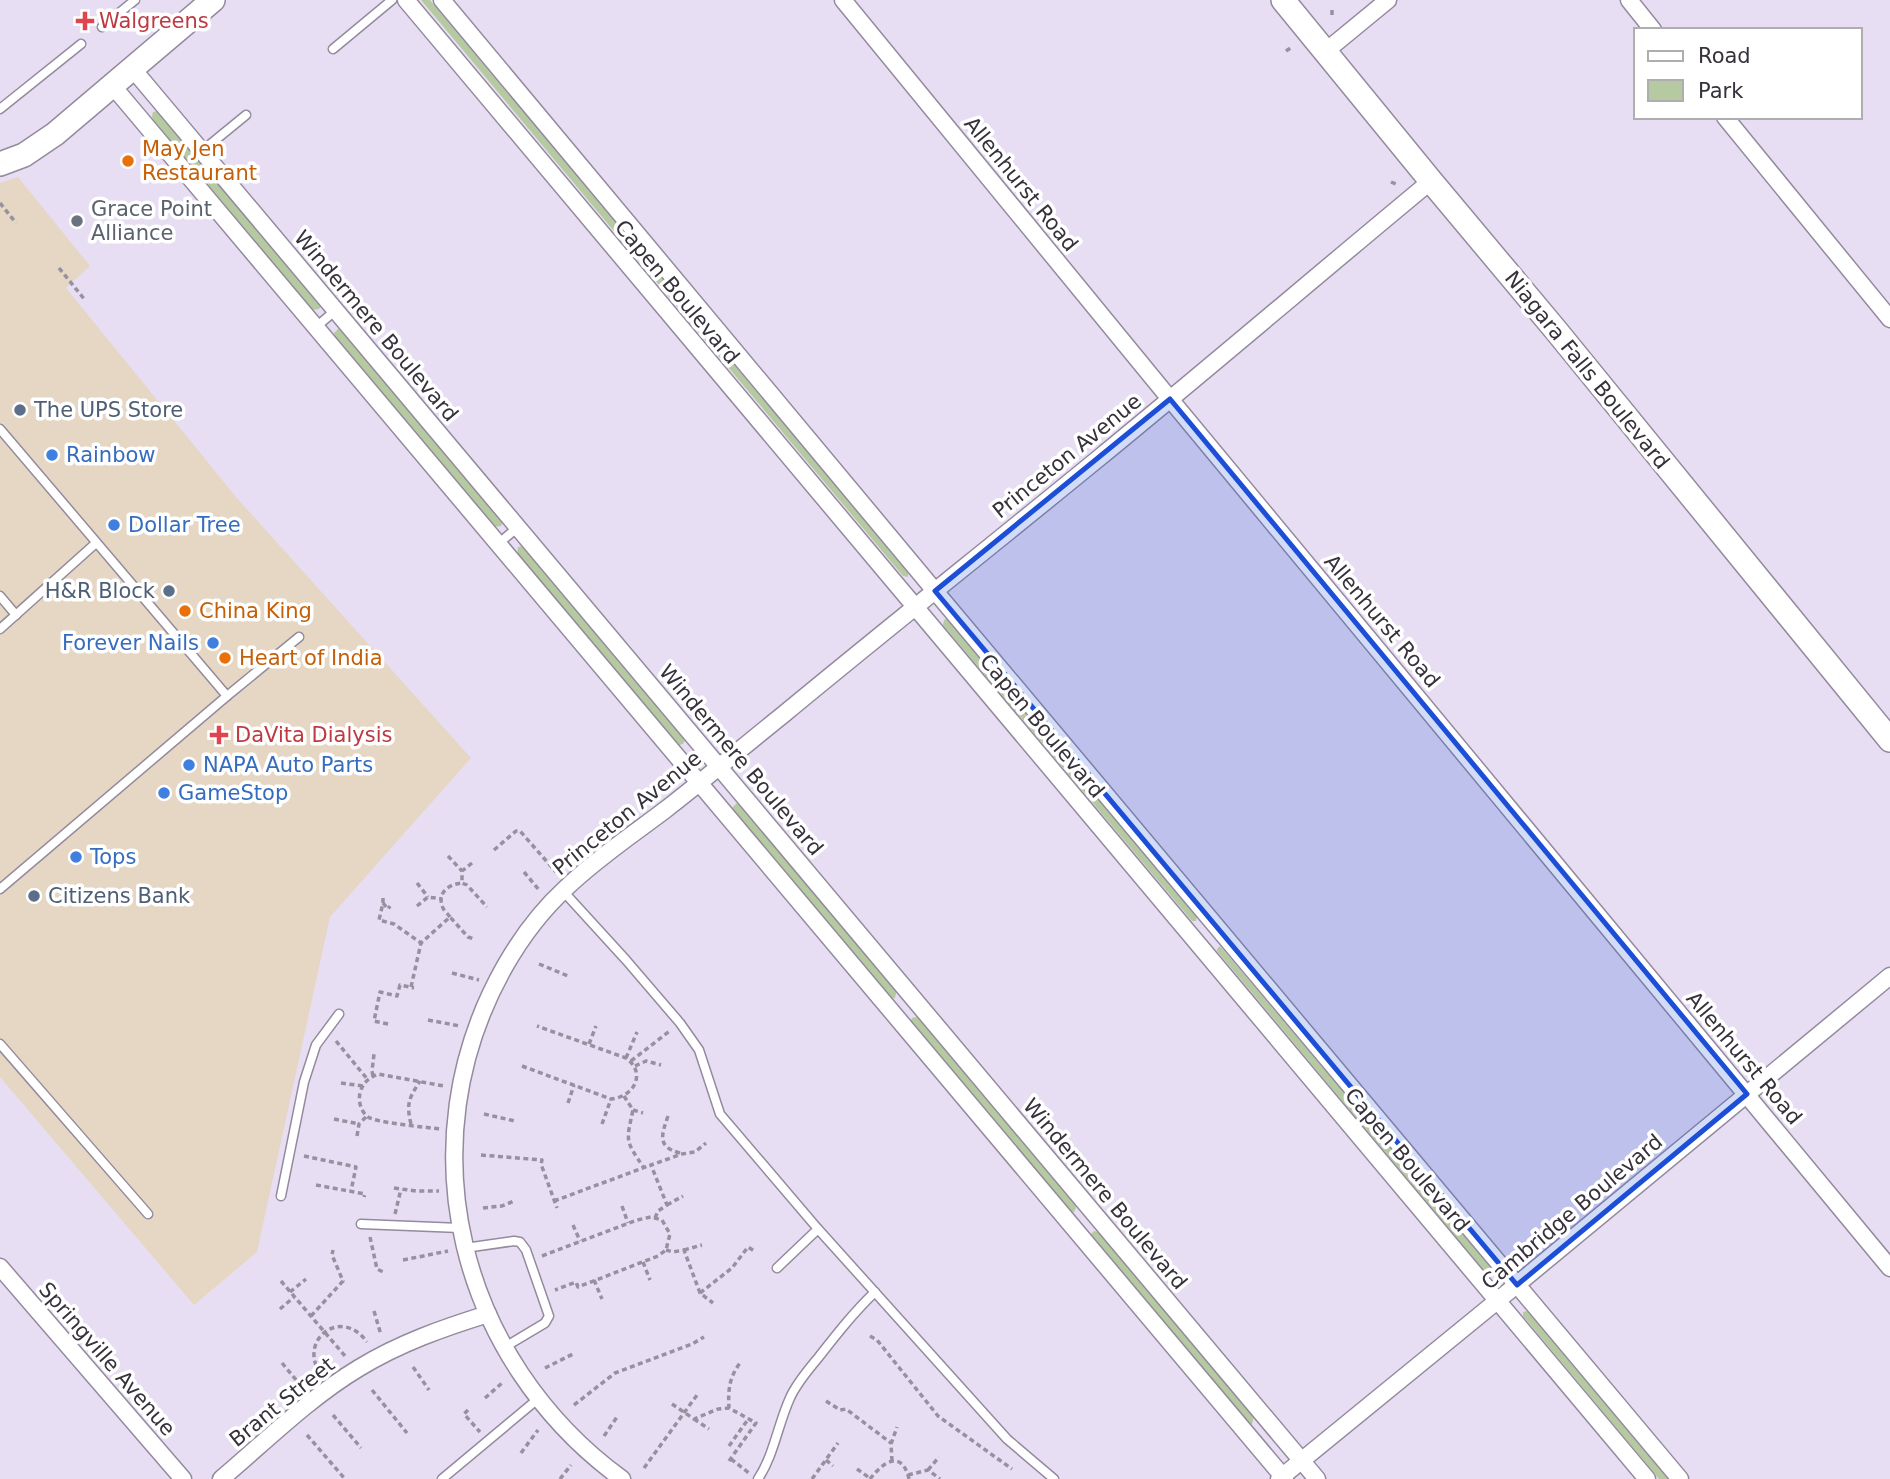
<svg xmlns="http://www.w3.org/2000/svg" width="1890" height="1479" viewBox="0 0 1890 1479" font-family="'DejaVu Sans',sans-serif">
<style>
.commercial{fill:#e5d7c4}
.green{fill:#b5caa0}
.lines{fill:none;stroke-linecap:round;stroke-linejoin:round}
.service-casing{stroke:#948a9d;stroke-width:11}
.minor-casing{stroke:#948a9d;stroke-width:19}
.secondary-casing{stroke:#948a9d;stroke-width:26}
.path{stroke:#97909f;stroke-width:3.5;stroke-dasharray:5 3.5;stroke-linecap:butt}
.service{stroke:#fff;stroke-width:8}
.minor{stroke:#fff;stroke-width:16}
.secondary{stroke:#fff;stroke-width:23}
.marked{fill:#1d4ed8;fill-opacity:0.2;stroke:#1d4ed8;stroke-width:5;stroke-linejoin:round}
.health-dot{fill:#e0444e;stroke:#fff;stroke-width:2.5}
.food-dot{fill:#e8710a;stroke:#fff;stroke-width:2.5}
.worship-dot{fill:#6b7280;stroke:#fff;stroke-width:2.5}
.service-dot{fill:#5c6f8a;stroke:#fff;stroke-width:2.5}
.shop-dot{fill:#3f7fe0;stroke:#fff;stroke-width:2.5}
.labels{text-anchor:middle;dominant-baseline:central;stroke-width:7;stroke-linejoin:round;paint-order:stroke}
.health-label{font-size:21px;fill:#be3a42;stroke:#fff;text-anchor:start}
.food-label{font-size:21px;fill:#c56008;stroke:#fff;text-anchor:start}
.street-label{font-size:21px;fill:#36313a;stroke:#fff}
.worship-label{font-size:21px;fill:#5b616d;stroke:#fff;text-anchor:start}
.service-label{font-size:21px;fill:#4e5e75;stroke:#fff;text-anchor:start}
.shop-label{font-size:21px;fill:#366cbe;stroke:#fff;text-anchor:start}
</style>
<rect width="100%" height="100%" fill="#e8def3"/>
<!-- commercial -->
<path class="commercial" d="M18,177L90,266L66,288L236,497L471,758L330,917L257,1252L194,1305L0,1077V183Z"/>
<!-- green -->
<g class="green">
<path d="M421,0H430L624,232L623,236H618Z"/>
<path d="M157,111L161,112L320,303L321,306L319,309L312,310L153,120L152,116L153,112Z"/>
<path d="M648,262L908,572V577L903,576L645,268L644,265Z"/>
<path d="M339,328L343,330L501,520L502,524L501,526L494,527L335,337L334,333Z"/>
<path d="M522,546L526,548L683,736L685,740L683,744L679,745L674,743L517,555L518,547Z"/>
<path d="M946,619L948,620L1197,916L1196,921H1192L943,625L944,620Z"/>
<path d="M737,803L742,805L896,990V994L895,998L891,999L733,812L732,808Z"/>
<path d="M1220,946L1492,1268L1491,1274L1489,1275L1486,1273L1217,951V949Z"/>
<path d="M916,1017L920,1019L1075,1204L1076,1208L1074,1212L1071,1213L910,1022L912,1018Z"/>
<path d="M1094,1231L1098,1232L1254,1417L1252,1424L1249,1426L1090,1235Z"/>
<path d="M1526,1311L1528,1312L1668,1479H1659L1523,1316V1312Z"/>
</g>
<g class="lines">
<defs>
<g id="service">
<path d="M102,27L135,0"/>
<path d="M333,49L392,0"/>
<path d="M0,109L81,44"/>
<path d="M202,151L246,115"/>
<path d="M622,259L644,242"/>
<path d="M316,327L336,310"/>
<path d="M0,429L227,696L0,889"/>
<path d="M498,544L518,527"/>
<path d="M0,596L16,615"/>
<path d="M0,629L96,543"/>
<path d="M227,696L299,637"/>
<path d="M563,891L626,960L680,1023L699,1050L720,1114L818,1229L777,1268"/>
<path d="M0,1044L148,1214"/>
<path d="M281,1196L304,1082L316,1045L339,1014"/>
<path d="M361,1224L460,1228"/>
<path d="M818,1229L1007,1439L1054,1479"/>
<path d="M465,1248L514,1241L520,1242L526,1250L549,1316L545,1323L505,1347"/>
<path d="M442,1479L539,1398"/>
<path d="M758,1479C774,1455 778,1424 790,1398C796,1384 808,1370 818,1358C836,1335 854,1312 875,1292"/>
</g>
<g id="minor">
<path d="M406,0L1647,1479"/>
<path d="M442,0L935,591L1680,1479"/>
<path d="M843,0L1170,399L1890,1268"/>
<path d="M1629,0L1653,30"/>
<path d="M1326,51L1388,0"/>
<path d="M132,68L1317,1479"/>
<path d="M112,85L1285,1479"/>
<path d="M1725,117L1890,319"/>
<path d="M0,1267L183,1479"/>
<path d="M221,1479C266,1441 309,1398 359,1368C400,1343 443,1328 488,1314"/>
<path d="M622,1479C459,1360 404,1144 505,966C521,938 542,910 566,888C596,859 632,835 665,810C705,779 744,746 784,714C888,628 994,544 1099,458C1210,367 1320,273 1431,181"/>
<path d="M1279,1479L1497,1301L1890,976"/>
</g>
<g id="secondary">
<path d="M1283,0L1431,181L1554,328L1890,740"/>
<path d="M0,164L24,155L55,134L213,0"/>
</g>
</defs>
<!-- service casing -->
<use href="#service" class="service-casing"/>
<!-- minor casing -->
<use href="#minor" class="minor-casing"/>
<!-- secondary casing -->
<use href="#secondary" class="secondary-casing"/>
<!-- path -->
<g class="path">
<path d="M1332,10V15"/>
<path d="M1286,51L1292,47"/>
<path d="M1391,182L1396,184"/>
<path d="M0,203L16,223"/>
<path d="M59,268L85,300"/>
<path d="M494,850L516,831H520L556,872"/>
<path d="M448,856L462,871"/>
<path d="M472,863L462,871V883L467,885L487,907"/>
<path d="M524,872L540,891"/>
<path d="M417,883L428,897"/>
<path d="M383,898V903L379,920L394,924L421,943"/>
<path d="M383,903L388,909L390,906"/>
<path d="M417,906L428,897L442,899"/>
<path d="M450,917C448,914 444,911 443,908C436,893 449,884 462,883"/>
<path d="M539,964L568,976"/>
<path d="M452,973L479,980"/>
<path d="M411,987L421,943L450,917L468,937L474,939"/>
<path d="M428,1020L460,1026"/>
<path d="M388,1024L374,1021L380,992L397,996L400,985L414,988"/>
<path d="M336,1041L368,1080"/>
<path d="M589,1044L596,1026"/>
<path d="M626,1058L637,1032"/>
<path d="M631,1061L671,1030"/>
<path d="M522,1066L611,1099C634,1097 647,1073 626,1058L537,1026"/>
<path d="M635,1066L646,1061L661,1065"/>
<path d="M373,1076L372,1071L374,1054"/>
<path d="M341,1083L363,1086"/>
<path d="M624,1096L633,1110C626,1142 625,1140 644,1168"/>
<path d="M568,1103L574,1085"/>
<path d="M633,1110L643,1113"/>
<path d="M484,1114L515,1121"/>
<path d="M668,1116C662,1134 656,1147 680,1153"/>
<path d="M334,1119L359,1124"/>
<path d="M411,1124C406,1104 409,1098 420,1081"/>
<path d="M602,1124L611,1099"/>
<path d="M439,1129C426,1127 377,1123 368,1117C361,1112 358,1101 360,1093C363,1082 369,1078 378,1074L444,1086"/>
<path d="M357,1136L359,1124L367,1116"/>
<path d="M481,1155L542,1160L541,1164L557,1208"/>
<path d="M304,1156L356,1167L351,1191"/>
<path d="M316,1185L365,1194L364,1197"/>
<path d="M394,1188L416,1191H439"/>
<path d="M554,1201L651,1165"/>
<path d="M667,1205L683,1196"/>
<path d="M622,1206L628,1223"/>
<path d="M483,1208L502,1206L514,1201"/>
<path d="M395,1214L401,1189"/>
<path d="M655,1218L658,1211L667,1205L651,1165L682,1154L695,1152L706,1143"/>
<path d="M573,1225L580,1241"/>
<path d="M370,1237L377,1269L383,1272"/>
<path d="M666,1250L673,1252L684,1250L700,1293L713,1303"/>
<path d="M684,1250L702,1245"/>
<path d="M542,1256L637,1220L651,1217L662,1220L670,1234L666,1250L658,1256L578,1287L576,1282L555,1290"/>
<path d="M403,1260L448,1251"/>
<path d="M643,1262L650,1280"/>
<path d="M594,1280L602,1299"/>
<path d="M281,1281L345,1356"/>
<path d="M290,1292L306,1279"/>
<path d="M700,1293L732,1268L748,1247L756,1252"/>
<path d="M280,1309L294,1297"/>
<path d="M374,1311L381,1335"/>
<path d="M311,1316L343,1281L332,1255L333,1250"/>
<path d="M870,1336L877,1340L938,1416L1012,1469"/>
<path d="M282,1363L302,1387"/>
<path d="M413,1367L429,1390"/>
<path d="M545,1368L573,1354"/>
<path d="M320,1373C298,1340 341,1306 367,1342"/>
<path d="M372,1390L407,1433"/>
<path d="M485,1398L502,1383"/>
<path d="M826,1401L840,1410L846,1409L891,1443"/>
<path d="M672,1404L694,1419L718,1409L729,1408"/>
<path d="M574,1405L615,1373L692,1344L704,1337"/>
<path d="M468,1410L464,1414L480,1432"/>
<path d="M333,1415L361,1448"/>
<path d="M694,1419L709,1429"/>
<path d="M307,1435L345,1479"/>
<path d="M604,1436L617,1417"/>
<path d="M729,1446L749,1418"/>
<path d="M521,1453L538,1430"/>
<path d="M731,1459L749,1473"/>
<path d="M826,1460L833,1466"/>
<path d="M729,1461L756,1423L729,1408C728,1390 729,1378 740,1363"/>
<path d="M892,1461L891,1444L897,1427"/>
<path d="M644,1468L697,1395"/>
<path d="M857,1469L871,1479"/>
<path d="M928,1470L939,1457"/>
<path d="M908,1475L928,1470L940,1479"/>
<path d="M560,1479L571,1465"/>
<path d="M812,1479L838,1443"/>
<path d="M870,1479C883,1462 902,1449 909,1479"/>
</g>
<!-- service -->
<use href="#service" class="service"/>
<!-- minor -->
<use href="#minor" class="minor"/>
<!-- secondary -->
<use href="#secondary" class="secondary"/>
</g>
<!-- marked area -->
<path class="marked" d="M1170,399L1747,1094L1517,1285L935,591Z"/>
<!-- markers -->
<g class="health-dot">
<path d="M81.5 10.5h7v7h7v7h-7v7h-7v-7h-7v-7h7z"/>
<path d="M215.5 724.5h7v7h7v7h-7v7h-7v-7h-7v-7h7z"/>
</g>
<g class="food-dot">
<circle cx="128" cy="161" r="7"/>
<circle cx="185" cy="611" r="7"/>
<circle cx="225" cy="658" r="7"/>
</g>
<circle class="worship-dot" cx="77" cy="221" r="7"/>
<g class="service-dot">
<circle cx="20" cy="410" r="7"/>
<circle cx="169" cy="591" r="7"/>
<circle cx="34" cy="896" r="7"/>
</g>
<g class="shop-dot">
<circle cx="52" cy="455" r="7"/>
<circle cx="114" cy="525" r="7"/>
<circle cx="213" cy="643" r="7"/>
<circle cx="189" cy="765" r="7"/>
<circle cx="164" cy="793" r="7"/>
<circle cx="76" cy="857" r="7"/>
</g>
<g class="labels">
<!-- health labels -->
<g class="health-label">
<text x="99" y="21">Walgreens</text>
<text x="235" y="735">DaVita Dialysis</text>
</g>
<!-- food labels -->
<g class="food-label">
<text x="142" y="149">May Jen<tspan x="142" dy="24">Restaurant</tspan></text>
<text x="199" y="611">China King</text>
<text x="239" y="658">Heart of India</text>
</g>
<!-- street labels -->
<g class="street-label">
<text transform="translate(1021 184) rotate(51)">Allenhurst Road</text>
<text transform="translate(677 292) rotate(50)">Capen Boulevard</text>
<text transform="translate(376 326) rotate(50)">Windermere Boulevard</text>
<text transform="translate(1587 370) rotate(51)">Niagara Falls Boulevard</text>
<text transform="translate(1067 456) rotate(-39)">Princeton Avenue</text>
<text transform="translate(1382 621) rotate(50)">Allenhurst Road</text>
<text transform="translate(1042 726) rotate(50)">Capen Boulevard</text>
<text transform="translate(741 760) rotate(50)">Windermere Boulevard</text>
<text transform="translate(627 813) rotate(-39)">Princeton Avenue</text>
<text transform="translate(1744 1058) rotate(50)">Allenhurst Road</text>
<text transform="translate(1407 1160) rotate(50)">Capen Boulevard</text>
<text transform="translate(1105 1194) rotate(50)">Windermere Boulevard</text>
<text transform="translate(1572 1212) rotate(-40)">Cambridge Boulevard</text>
<text transform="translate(107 1359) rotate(49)">Springville Avenue</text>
<text transform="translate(282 1402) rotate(-39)">Brant Street</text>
</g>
<!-- worship labels -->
<g class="worship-label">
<text x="91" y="209">Grace Point<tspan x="91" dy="24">Alliance</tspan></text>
</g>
<!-- service labels -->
<g class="service-label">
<text x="34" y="410">The UPS Store</text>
<text x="155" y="591" text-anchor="end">H&amp;R Block</text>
<text x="48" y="896">Citizens Bank</text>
</g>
<!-- shop labels -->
<g class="shop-label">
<text x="66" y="455">Rainbow</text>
<text x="128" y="525">Dollar Tree</text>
<text x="199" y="643" text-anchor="end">Forever Nails</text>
<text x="203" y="765">NAPA Auto Parts</text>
<text x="178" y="793">GameStop</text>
<text x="90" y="857">Tops</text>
</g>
</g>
<!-- legend -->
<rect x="1634" y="28" width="228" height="91" fill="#ffffff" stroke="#afadb0" stroke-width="2"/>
<rect x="1648" y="51" width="35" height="10" fill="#ffffff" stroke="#afadb0" stroke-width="2"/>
<text x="1698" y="63" font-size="21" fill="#36313a">Road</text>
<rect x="1648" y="80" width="35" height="21" fill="#b5caa0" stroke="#afadb0" stroke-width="2"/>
<text x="1698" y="98" font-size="21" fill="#36313a">Park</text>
</svg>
